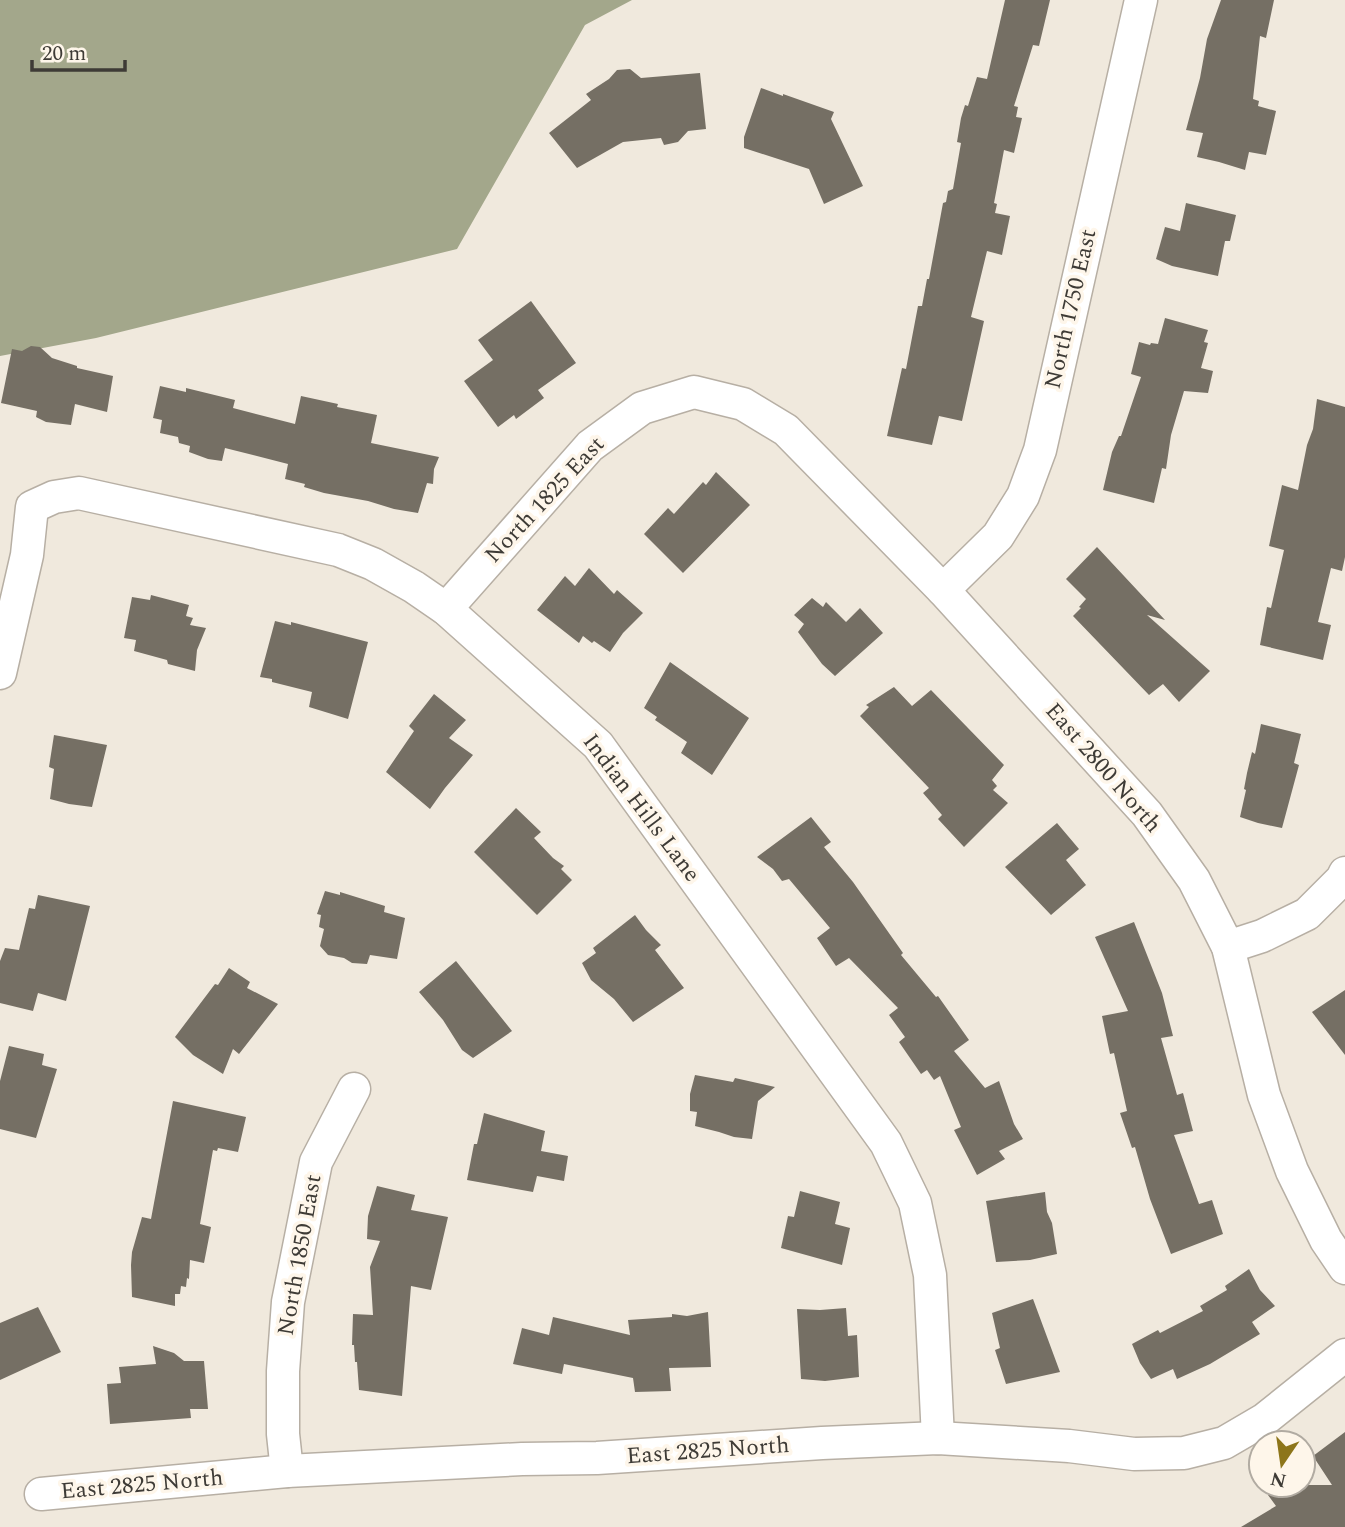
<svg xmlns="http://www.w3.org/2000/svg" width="1345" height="1527" viewBox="0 0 1345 1527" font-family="Spectral,serif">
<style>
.forest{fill:#a3a78b}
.building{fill:#756f64}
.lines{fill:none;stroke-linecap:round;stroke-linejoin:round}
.street-casing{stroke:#b7afa4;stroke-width:35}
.street{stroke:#fff;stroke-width:32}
.labels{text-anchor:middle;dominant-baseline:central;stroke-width:7;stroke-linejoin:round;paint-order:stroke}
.street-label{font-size:23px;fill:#3e3b36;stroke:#fef6ea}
</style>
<rect width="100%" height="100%" fill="#f0e9dd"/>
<!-- forest -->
<path class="forest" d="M0,0H632L585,25L457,249L96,338L0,356Z"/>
<!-- building -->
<g class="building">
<path d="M1005,0H1050L1039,46L1033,45L1014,106L1018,107L1016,117L1022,118L1014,153L1004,150L994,203L997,204L995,213L1010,216L1002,255L987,251L971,317L984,321L962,421L939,416L932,445L887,436L902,368L906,369L918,306H922L927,279H929L943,203L946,202L948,191L953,189L961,143L957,142L961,118L965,105L968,106L977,77L987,79Z"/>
<path d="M1221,0H1274L1266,38L1260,36L1253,99L1259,101L1258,106L1276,111L1266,155L1249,152L1245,170L1219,162L1197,157L1203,133L1186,130L1200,78L1207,39Z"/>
<path d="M630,69L641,78L700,73L706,129L688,131L678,142L664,145L661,138L623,142L577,168L549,133L591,100L586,94L609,79L617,70Z"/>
<path d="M761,88L783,96V94L834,112L831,119L863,186L824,204L809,169L744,148V137Z"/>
<path d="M1186,203L1236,215L1230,241H1225L1218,276L1172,266L1156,259L1165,227L1180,231Z"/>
<path d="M531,301L576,363L538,390L544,398L516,419L514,415L498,427L464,381L493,360L478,340Z"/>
<path d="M1165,318L1208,330L1204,342L1208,343L1201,368L1213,371L1208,393L1184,391L1171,435L1166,469L1162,468L1154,503L1103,490L1112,452L1119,436H1121L1141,377L1131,374L1139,342L1150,345L1151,343L1158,344Z"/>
<path d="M31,346L40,347L52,358L77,366V368L113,376L107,412L75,404L71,425L46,422L36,417L37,411L1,403L12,349L22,351Z"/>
<path d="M160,386L186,392V388L235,400L233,408L295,424L301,396L338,404L337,407L377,415L371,443L439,457L434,469L433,484L427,483L418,513L394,509L368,501L324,493L304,487L305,484L285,479L288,464L225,448L222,461L208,459L189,452L190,446L179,443L178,437L160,433L162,420L153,418Z"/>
<path d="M1317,399L1345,407V557L1342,571L1331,568L1318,622L1331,625L1323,660L1260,645L1267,607L1271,608L1284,550L1269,546L1282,485L1298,490L1307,445L1313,429Z"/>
<path d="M716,472L750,505L683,573L644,534L668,508L674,514L703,482L706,485Z"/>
<path d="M1097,547L1165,620L1147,615L1210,671L1179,702L1163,684L1149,695L1073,616L1081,608L1079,607L1086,599L1066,579Z"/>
<path d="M589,568L614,594L617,590L643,613L623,633L610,652L594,641L592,643L583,636L579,643L537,610L565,576L575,586Z"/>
<path d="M151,595L189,605L186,616L193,618L190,625L206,628L197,650L195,671L168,664L167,660L134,651L136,640L124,638L132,597L150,600Z"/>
<path d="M812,598L823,607L826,602L846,622L860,608L883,633L835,676L822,664L798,632L804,624L794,615Z"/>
<path d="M275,621L291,625V622L368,642L348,719L309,707L312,692L272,682V679L260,677Z"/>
<path d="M670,662L749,718L712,775L681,753L687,742L655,720L657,717L644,708Z"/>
<path d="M894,687L912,706L931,690L1004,765L992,780L997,786L993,790L1008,803L964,847L938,819L942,815L923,793L929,788L860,716L869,707L866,705Z"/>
<path d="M434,694L466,720L449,738L473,755L445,788L430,809L386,772L414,731L409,726Z"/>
<path d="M1261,724L1301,734L1294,763L1299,765L1282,828L1258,823L1240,817L1246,790L1244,789L1247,773L1252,752L1255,754Z"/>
<path d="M54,735L107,745L92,807L69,804L50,799L54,769L49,767Z"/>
<path d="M516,808L541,832L534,838L553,858L564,866L561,869L572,880L537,915L474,852Z"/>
<path d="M811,817L831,842L824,847L853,882L903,953L901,955L936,997L938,996L969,1040L954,1051L985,1088L999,1081L1014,1124L1023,1139L999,1151L1005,1159L977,1175L954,1130L961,1127L940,1076L934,1080L927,1070L921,1074L899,1042L905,1037L889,1015L898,1008L849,958L836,966L817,938L830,928L789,879L782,881L773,869L757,857Z"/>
<path d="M1057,823L1079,849L1066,860L1086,885L1051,915L1005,867Z"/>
<path d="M325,891L340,895V892L385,906L384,912L405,918L397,959L370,955L367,964L352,963L344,958L328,955L320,946L324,929L319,927L321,915L317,914Z"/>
<path d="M38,895L90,906L66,1001L38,993L33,1011L0,1003V961L5,948L19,950L29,908L35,909Z"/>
<path d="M635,915L646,930L661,945L655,950L684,988L633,1022L614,999L591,980L582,963L596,953L593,948Z"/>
<path d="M1134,922L1162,993L1173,1036L1161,1038L1177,1095L1183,1093L1193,1131L1174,1135L1199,1204L1212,1200L1223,1234L1171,1254L1150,1199L1135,1147L1132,1148L1120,1113L1127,1111L1114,1053L1110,1054L1102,1016L1128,1011L1095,937Z"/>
<path d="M456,961L512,1031L473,1058L462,1050L443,1020L419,992Z"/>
<path d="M229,968L250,982L247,988L278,1004L239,1054L233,1049L223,1074L193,1055L175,1037L215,984L218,985Z"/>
<path d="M1345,990V1055L1312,1012Z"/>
<path d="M9,1046L44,1054L42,1065L57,1069L36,1138L0,1129V1081Z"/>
<path d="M695,1075L733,1082L735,1078L775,1087L758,1101L752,1139L734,1137L719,1132L695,1126L697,1112L690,1111V1094Z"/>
<path d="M173,1101L246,1117L238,1152L218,1148L217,1151L213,1150L200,1224L211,1227L204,1263L190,1260L189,1279L187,1278L186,1287L181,1286L180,1294H175V1306L132,1297L131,1265L132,1252L142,1217L151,1219Z"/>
<path d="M484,1113L545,1131L541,1151L568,1156L564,1181L537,1176L533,1192L467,1180L474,1144H477Z"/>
<path d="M377,1186L415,1195L411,1210L448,1217L431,1290L411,1286L402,1396L359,1390L357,1362H355L354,1345H352L353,1314L373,1315L370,1267L380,1241L367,1239L368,1216Z"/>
<path d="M800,1191L840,1202L835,1224L850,1228L842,1265L781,1248L788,1216L794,1217Z"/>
<path d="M1045,1192L1047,1212L1052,1223L1057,1254L1030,1260L996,1262L986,1201Z"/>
<path d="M1249,1269L1260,1290L1275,1306L1252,1322L1260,1334L1210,1364L1177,1379L1173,1369L1151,1379L1140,1363L1132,1344L1158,1330L1160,1333L1203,1311L1200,1306L1227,1290L1225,1286Z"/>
<path d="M1033,1299L1060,1372L1006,1384L995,1350L1000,1348L992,1313Z"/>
<path d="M38,1307L61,1352L0,1380V1323Z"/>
<path d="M846,1308L848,1336L857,1335L859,1377L825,1381L801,1379L797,1309L820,1310Z"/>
<path d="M708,1312L711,1367L669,1368L671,1391L635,1392L633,1378L564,1364L562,1374L513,1364L522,1328L549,1335L553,1317L630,1335L628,1320L672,1317V1314L687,1316Z"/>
<path d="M153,1346L174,1353L184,1361H204L208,1409H190L191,1418L110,1424L107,1384L121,1383L119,1367L156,1364Z"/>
<path d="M1345,1432V1527H1241L1276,1506L1268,1495L1284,1485H1332L1313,1456Z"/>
</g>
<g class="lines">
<defs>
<g id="street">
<path d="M943,590L998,536L1023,496L1040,450L1141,0"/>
<path d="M446,609L590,446L642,408L694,392L743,404L786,430L943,590L1147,814L1194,880L1228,947L1264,1095L1292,1171L1326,1240L1345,1268"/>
<path d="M0,673L27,555L32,507L54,497L79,493L338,550L373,564L414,587L446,609L598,745L886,1143L915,1203L930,1275L938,1438"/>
<path d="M1228,947L1262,936L1307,914L1342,879L1345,873"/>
<path d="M287,1471L283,1434V1371L288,1302L316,1162L354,1089"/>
<path d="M41,1494L287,1471L522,1459L597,1458L822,1443L938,1438L1069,1446L1134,1454L1184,1453L1224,1443L1265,1419L1345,1355"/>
</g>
</defs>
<!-- street casing -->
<use href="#street" class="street-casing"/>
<!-- street -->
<use href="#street" class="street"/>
</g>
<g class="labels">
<!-- street labels -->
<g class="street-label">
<text transform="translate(1071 309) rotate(-77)">North 1750 East</text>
<text transform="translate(545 500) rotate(-47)">North 1825 East</text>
<text transform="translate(1103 768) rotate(49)">East 2800 North</text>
<text transform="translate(641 808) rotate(53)">Indian Hills Lane</text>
<text transform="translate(300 1255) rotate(-80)">North 1850 East</text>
<text transform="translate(708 1451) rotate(-4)">East 2825 North</text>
<text transform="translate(142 1485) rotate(-5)">East 2825 North</text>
</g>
</g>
<!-- north arrow -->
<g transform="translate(1282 1464) rotate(193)"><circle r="33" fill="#fef6ea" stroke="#b1aba2" stroke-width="2"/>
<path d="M0-5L12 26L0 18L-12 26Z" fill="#8d751a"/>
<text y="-10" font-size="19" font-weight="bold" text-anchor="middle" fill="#3e3b36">N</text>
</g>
<!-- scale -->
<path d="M32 60v10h93v-10" fill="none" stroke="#3e3b36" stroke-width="3.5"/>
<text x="42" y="60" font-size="21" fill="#3e3b36" stroke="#fef6ea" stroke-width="5" paint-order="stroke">20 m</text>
</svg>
